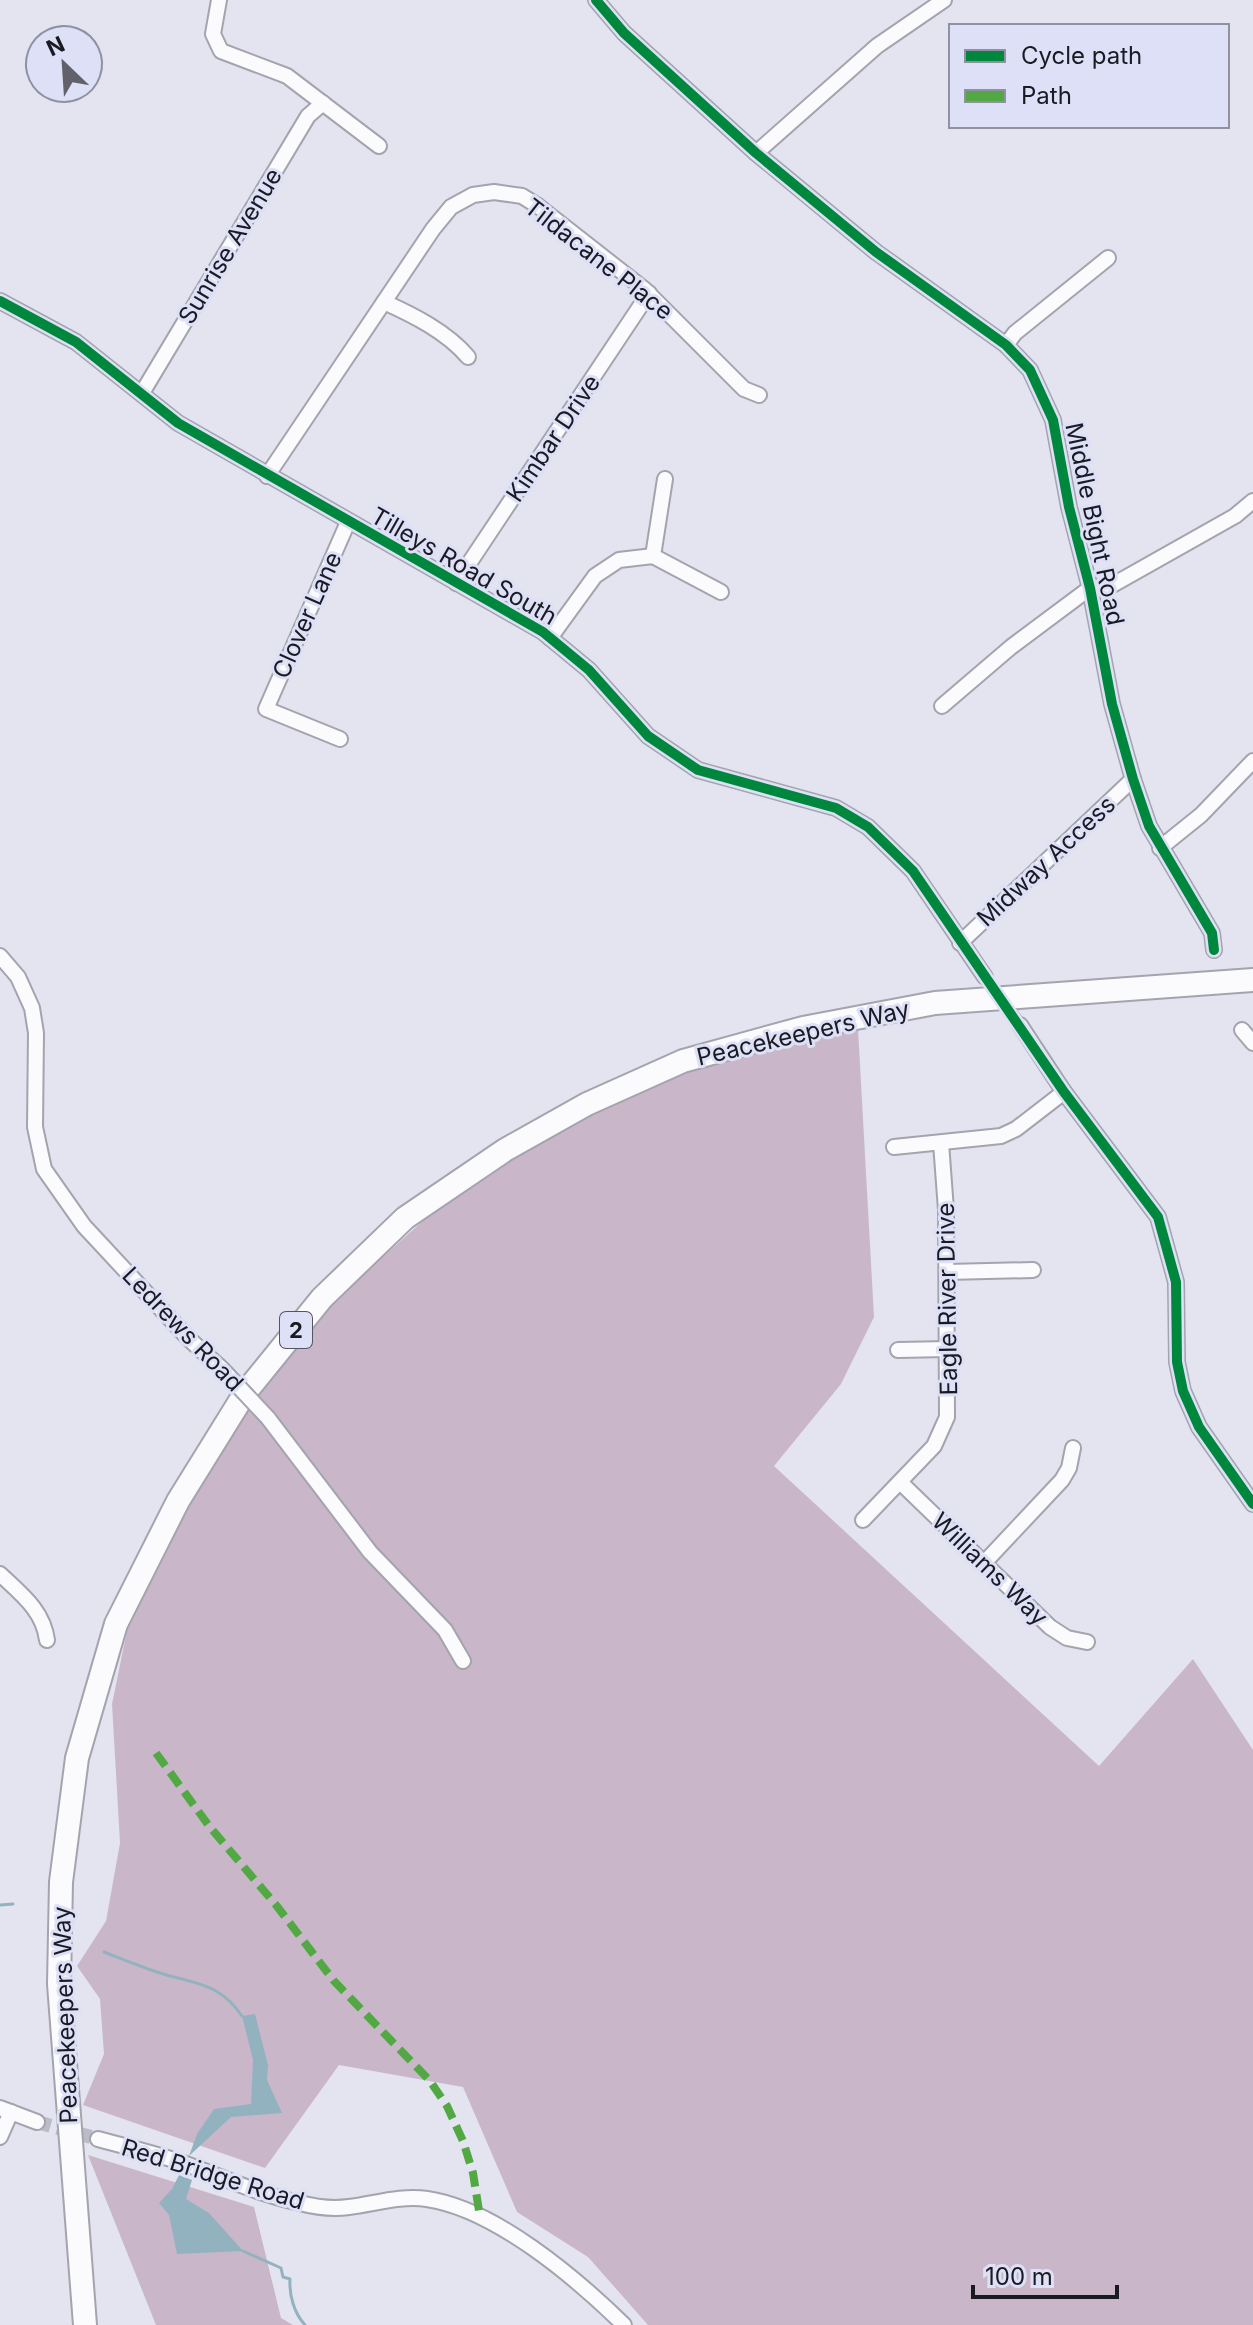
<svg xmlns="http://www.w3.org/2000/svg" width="1253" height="2325" viewBox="0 0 1253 2325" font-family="Inter,sans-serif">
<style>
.forest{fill:#c9b7c9}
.water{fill:#93b2bf}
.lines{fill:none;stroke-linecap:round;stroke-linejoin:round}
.stream{stroke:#93b2bf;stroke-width:3}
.minor-tunnel{stroke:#bbbcc7;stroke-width:14;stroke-dasharray:14 7;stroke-linecap:butt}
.minor-casing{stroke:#a3a4ad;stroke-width:18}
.highway-casing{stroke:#a3a4ad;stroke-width:26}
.minor{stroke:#fbfbfd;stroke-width:14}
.highway{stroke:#fbfbfd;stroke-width:22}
.minor-bridge-casing{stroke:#a3a4ad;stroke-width:18;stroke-linecap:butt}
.minor-bridge{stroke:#fbfbfd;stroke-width:14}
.quiet{stroke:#52a943;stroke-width:8;stroke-dasharray:16 8;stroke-linecap:butt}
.cycleway-casing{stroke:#dde0f6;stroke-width:15}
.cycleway{stroke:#00873e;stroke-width:10}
.labels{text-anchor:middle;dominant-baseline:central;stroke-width:6;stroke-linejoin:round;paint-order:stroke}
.shield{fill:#dde0f6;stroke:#545562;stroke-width:2}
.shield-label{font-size:22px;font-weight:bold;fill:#1a1a22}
.street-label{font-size:24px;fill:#1a1a22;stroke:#dde0f6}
</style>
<rect width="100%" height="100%" fill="#e3e4f0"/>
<!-- forest -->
<g class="forest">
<path d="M858,1029L874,1317L841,1384L774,1466L1099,1766L1193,1659L1253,1750V2325H648L588,2257L517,2212L463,2087L339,2065L265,2168L83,2105L104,2054L100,1999L77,1966L106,1921L120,1843L112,1704L129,1621L206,1471L256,1390L343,1293L446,1200L560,1129L687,1071Z"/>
<path d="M88,2155L254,2207L281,2318L293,2325H156Z"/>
</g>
<!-- water -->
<g class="water">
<path d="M255,2014L268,2065L267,2080L282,2113L231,2117L189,2156L197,2134L214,2109L251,2104L253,2060L242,2016Z"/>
<path d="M179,2175L192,2180L186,2199L209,2213L243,2251L177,2254L169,2215L159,2203L172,2189Z"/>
</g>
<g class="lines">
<!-- stream -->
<g class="stream">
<path d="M0,1905L13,1904"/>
<path d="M104,1952C122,1959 139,1966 157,1972C193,1984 218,1981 242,2016"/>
<path d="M243,2251L281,2268L283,2277L290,2279C289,2295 294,2313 305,2325"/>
</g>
<!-- minor-tunnel -->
<g class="minor-tunnel">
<path d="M985,977L1020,1025"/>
<path d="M37,2122L98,2139"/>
</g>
<defs>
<g id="minor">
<path d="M219,0L213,34L221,51L287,76L379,146"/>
<path d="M596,0L624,33L756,153L876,252L1006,345L1030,370L1053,420L1069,507L1090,588L1112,704L1133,779L1149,826L1212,933L1214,950"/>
<path d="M756,153L877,46L944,0"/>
<path d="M0,301L76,342L178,423L543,632L589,670L648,736L698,770L836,808L868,827L913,871L985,977"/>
<path d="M384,302C413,315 447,332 468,357"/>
<path d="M1006,345L1015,333L1108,258"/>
<path d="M142,393L308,116L323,103"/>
<path d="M267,476L433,229L451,207L473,195L494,192L522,196L538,206L644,289L744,389L759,395"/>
<path d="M653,556L665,479"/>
<path d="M456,583L649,293"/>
<path d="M550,638L595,576L619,560L653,556L721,592"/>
<path d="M942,706L1011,647L1090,588L1109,587L1235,516L1253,501"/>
<path d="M340,739L266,709L348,522"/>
<path d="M1160,848L1201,815L1253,761"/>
<path d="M960,943L1133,779"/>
<path d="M0,956L18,977L32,1008L36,1033L35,1127L44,1169L84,1226L189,1339L222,1369"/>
<path d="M1020,1025L1064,1092L1158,1217L1176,1282L1177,1362L1183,1391L1199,1427L1253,1504"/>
<path d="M1242,1030L1253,1043"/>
<path d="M894,1147L1001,1136L1016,1129L1064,1092"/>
<path d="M947,1272L1033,1270"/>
<path d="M898,1350L948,1349"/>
<path d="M268,1418L370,1552L445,1630L463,1661"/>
<path d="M900,1482L1050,1627L1067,1638L1087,1642"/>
<path d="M863,1520L934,1446L947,1417L946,1210L941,1143"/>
<path d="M984,1563L1062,1480L1069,1468L1073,1448"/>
<path d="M0,1574C21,1594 43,1610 47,1640"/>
<path d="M0,2108L37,2122"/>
<path d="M0,2137L11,2112"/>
<path d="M98,2139C127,2147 157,2154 186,2164C224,2178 261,2195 300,2203C315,2207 334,2209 349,2207C374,2204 401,2195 427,2199C495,2209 576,2278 624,2325"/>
</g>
<path id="highway" d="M85,2325L59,1984L61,1882L77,1758L116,1624L178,1501L245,1393L322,1298L405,1218L505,1150L587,1104L683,1061L803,1028L935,1003L1253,980"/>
</defs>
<!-- minor casing -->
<use href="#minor" class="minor-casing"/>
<!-- highway casing -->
<use href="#highway" class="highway-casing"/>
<!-- minor -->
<use href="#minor" class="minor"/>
<!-- highway -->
<use href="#highway" class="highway"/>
<defs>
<path id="minor-bridge" d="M222,1369L268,1418"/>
</defs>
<!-- minor-bridge casing -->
<use href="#minor-bridge" class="minor-bridge-casing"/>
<!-- minor-bridge -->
<use href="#minor-bridge" class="minor-bridge"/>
<!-- quiet -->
<path class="quiet" d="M156,1753L209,1826L276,1905L334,1981L430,2081L447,2106L463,2141L473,2173L480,2217"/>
<defs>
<g id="cycleway">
<path d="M596,0L624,33L756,153L876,252L1006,345L1030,370L1053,420L1069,507L1090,588L1112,704L1133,779L1149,826L1212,933L1214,950"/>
<path d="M0,301L76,342L178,423L543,632L589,670L648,736L698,770L836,808L868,827L913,871L1064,1092L1158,1217L1176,1282L1177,1362L1183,1391L1199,1427L1253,1504"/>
</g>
</defs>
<!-- cycleway casing -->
<use href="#cycleway" class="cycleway-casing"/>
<!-- cycleway -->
<use href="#cycleway" class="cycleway"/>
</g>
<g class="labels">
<!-- shield labels -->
<rect class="shield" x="280" y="1312" width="32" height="36" rx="6"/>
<g class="shield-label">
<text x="296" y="1330">2</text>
</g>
<!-- street labels -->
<g class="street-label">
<text transform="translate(230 246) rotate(-59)">Sunrise Avenue</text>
<text transform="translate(599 259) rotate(38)">Tildacane Place</text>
<text transform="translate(553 438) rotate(-56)">Kimbar Drive</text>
<text transform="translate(1095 524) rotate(78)">Middle Bight Road</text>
<text transform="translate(464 566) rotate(30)">Tilleys Road South</text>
<text transform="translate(307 615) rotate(-66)">Clover Lane</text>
<text transform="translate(1046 861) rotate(-43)">Midway Access</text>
<text transform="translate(803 1033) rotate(-13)">Peacekeepers Way</text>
<text transform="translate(947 1299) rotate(-91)">Eagle River Drive</text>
<text transform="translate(183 1329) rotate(46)">Ledrews Road</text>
<text transform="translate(990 1569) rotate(44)">Williams Way</text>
<text transform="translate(65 2015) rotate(-92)">Peacekeepers Way</text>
<text transform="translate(213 2174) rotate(17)">Red Bridge Road</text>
</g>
</g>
<!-- legend -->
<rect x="949" y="24" width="280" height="104" fill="#dde0f6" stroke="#8f91a1" stroke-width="2"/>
<rect x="965" y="50" width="40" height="12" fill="#00873e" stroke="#8f91a1" stroke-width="2"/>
<text x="1021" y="64" font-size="24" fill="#1a1a22">Cycle path</text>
<rect x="965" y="90" width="40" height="12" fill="#52a943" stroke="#8f91a1" stroke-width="2"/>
<text x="1021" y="104" font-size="24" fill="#1a1a22">Path</text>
<!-- north arrow -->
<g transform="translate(64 64) rotate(335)"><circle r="38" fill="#dde0f6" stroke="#8f91a1" stroke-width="2"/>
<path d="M0-6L14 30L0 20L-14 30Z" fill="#60616a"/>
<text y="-12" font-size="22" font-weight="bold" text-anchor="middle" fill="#1a1a22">N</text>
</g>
<!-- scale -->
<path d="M973 2285v12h144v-12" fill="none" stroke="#1a1a22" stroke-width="4"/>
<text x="985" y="2285" font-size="24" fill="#1a1a22" stroke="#dde0f6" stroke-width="6" paint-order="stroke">100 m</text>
</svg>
